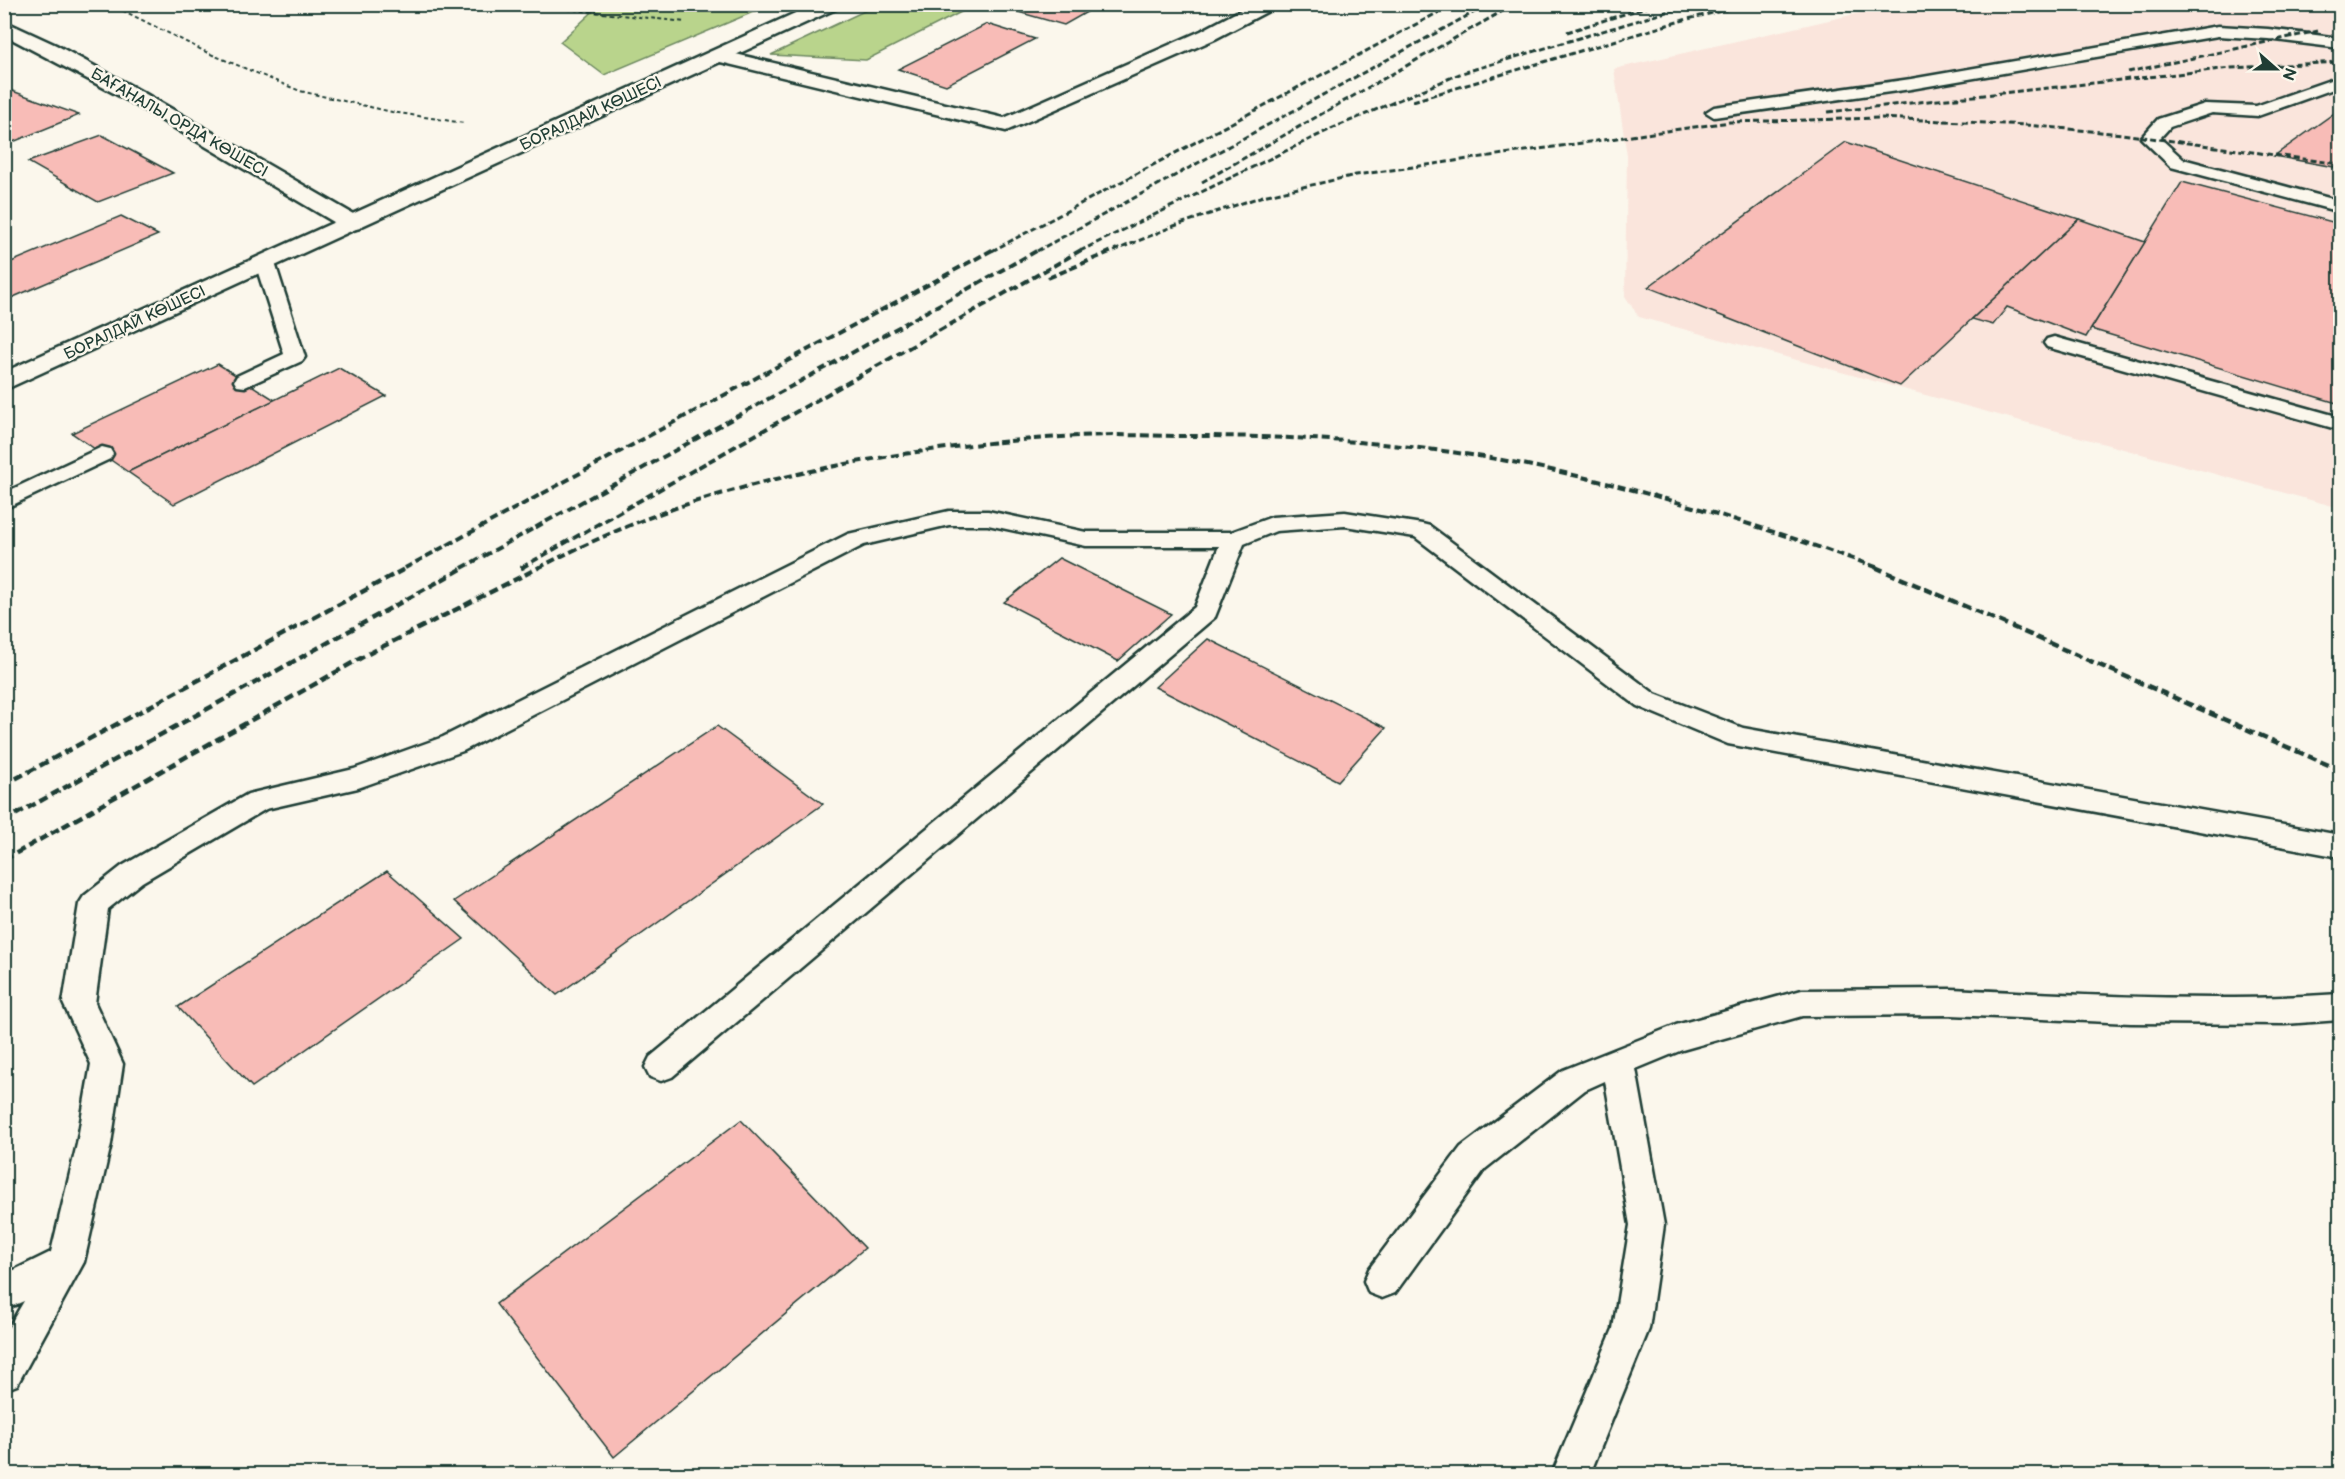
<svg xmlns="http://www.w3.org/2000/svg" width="2345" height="1479" viewBox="0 0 2345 1479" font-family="'Balsamiq Sans',sans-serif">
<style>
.built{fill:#fae5dc}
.green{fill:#b9d48c;stroke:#6c8860;stroke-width:1.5}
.building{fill:#f8bcb7;stroke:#1f3d34;stroke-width:1.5}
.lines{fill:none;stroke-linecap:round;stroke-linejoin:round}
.service-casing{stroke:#1f3d34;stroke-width:5}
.minor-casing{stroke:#1f3d34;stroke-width:5}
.tertiary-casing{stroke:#1f3d34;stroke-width:5}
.primary-casing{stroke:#1f3d34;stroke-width:5}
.path{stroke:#1f3d34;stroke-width:2;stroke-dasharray:4 3;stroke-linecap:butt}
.service{fill:#fbf7ec;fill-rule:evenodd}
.minor{fill:#fbf7ec;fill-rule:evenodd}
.tertiary{fill:#fbf7ec;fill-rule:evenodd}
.primary{fill:#fbf7ec;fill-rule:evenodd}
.rail-far2{stroke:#1f3d34;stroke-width:3;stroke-dasharray:6 3;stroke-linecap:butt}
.rail-far1{stroke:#1f3d34;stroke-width:4;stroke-dasharray:8 4;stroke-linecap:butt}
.rail{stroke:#1f3d34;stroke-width:4.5;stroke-dasharray:9 4.5;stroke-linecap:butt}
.labels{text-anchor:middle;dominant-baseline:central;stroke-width:5;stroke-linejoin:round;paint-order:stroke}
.far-street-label{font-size:16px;fill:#1f3d34;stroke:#fbf7ec}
</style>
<rect width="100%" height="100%" fill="#fbf7ec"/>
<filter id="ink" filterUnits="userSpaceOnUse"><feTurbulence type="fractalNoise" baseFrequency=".0167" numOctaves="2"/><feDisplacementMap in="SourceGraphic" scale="12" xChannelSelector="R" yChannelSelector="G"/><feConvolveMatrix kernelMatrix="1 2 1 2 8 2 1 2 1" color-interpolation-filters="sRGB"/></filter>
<g filter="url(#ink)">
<!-- built -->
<path class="built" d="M1945,4L2340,5V508L1639,317L1625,296L1627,156L1614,69L1873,10Z"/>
<!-- green -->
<g class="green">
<path d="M601,4H770V5L604,75L560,42Z"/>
<path d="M877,5H975L866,60L771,55Z"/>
</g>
<!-- building -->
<g class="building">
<path d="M1021,4H1101L1064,25L1011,10Z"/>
<path d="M987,24L1035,39L946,85L898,69Z"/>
<path d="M4,88L79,115L8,144L4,143Z"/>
<path d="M2340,109V168L2274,156Z"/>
<path d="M102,135L173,173L98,202L28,162Z"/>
<path d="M1846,142L2079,219L1900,386L1648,287Z"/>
<path d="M2182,182L2340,224V404L2091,329Z"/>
<path d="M121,216L158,235L4,301V265Z"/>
<path d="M2079,219L2145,242L2086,337L2007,307L1993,325L1972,319Z"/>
<path d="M218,364L275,400L128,472L72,433Z"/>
<path d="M339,368L386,396L174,504L128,472Z"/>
<path d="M1059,558L1171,614L1118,661L1004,602Z"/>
<path d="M1208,639L1386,728L1338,781L1155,687Z"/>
<path d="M717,726L823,804L557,995L454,901Z"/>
<path d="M387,871L464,939L252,1087L178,1007Z"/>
<path d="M741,1120L865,1248L614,1457L496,1304Z"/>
</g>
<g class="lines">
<defs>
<g id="service">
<path d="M2218,26L2268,29L2340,38V48L2268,39L2218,36L1911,89L1714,117L1706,112L1714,107L1911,79Z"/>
<path d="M2333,79L2340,83L2339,87L2258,116L2212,113L2170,127L2160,138L2183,159L2340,201V212L2171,167L2141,138L2158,119L2205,104L2256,106Z"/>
<path d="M265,257L272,259L275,263L305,357L302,361L245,387L237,386L234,381L237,376L284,354L255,263L258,259Z"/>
<path d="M2054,337L2340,417V430L2047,347L2044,343L2047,339Z"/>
<path d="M102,447L110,449L113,454L110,459L4,509V493Z"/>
<path d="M949,511H988L1086,532H1231L1272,517L1345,512L1422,524L1430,526L1655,694L1743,728L2340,835V857L1728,744L1637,706L1415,537L1345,526L1276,531L1244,544L1215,617L672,1077L661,1081L650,1077L645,1067L650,1057L1195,607L1219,546H1086L988,525H949L864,545L463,751L358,788L266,809L142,882L108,909L95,1003L123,1064L111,1144L84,1262L17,1385L4,1390V1335L24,1301L4,1310V1275L51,1252L77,1144L91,1064L63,1003L79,904L84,896L122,866L248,794L354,769L443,737L848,534Z"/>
<path d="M1951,989C2080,995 2211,1003 2340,994V1020L2285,1024L2131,1023L1951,1015L1802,1016L1682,1050L1636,1069L1664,1225L1649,1329L1590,1474H1552L1613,1329L1630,1225L1605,1081L1585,1090L1485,1169L1395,1293L1382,1298L1369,1293L1364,1281L1369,1269L1461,1147L1563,1070L1676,1025L1802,990Z"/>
</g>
<path id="minor" d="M1252,4H1276L1274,8L1215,39L1006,131L712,60L709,56L712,52L719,50L1004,118L1201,31Z"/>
<path id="tertiary" d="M4,21L56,45L144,93L360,218L363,223L360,228L352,230L344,228L129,101L4,35Z"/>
<path id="primary" d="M815,4H840L838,8L4,390V372Z"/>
</defs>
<!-- service casing -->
<use href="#service" class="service-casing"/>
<!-- minor casing -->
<use href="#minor" class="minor-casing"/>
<!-- tertiary casing -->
<use href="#tertiary" class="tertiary-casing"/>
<!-- primary casing -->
<use href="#primary" class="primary-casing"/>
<!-- path -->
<g class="path">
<path d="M110,4L208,53L300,91L392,112L464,123"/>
<path d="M519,4L685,22"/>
</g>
<!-- service -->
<use href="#service" class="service"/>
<!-- minor -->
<use href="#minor" class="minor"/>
<!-- tertiary -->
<use href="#tertiary" class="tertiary"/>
<!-- primary -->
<use href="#primary" class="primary"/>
<!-- rail-far2 -->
<g class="rail-far2">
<path d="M1567,32L1656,4"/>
<path d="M2128,72L2318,31"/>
<path d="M1413,101L1684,20L1750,4"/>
<path d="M1828,112L2231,68L2340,62"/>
<path d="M1202,182L1515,4"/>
<path d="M992,251L1454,4"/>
<path d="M1037,251L1489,4"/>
<path d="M1080,251L1331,129L1462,73L1693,4"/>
<path d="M1114,251L1174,226L1263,196L1356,175L1730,122L1881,118L2026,125L2122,134L2340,164"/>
</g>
<!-- rail-far1 -->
<g class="rail-far1">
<path d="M1048,278L1117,249"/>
<path d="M405,568L994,249"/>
<path d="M462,568L1040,249"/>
<path d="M521,568L1083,249"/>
<path d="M538,568C591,541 646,516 704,499C824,462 953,443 1079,436C1115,434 1153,436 1190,436C1295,436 1403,442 1507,461C1634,485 1757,525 1879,568"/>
</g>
<!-- rail -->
<g class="rail">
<path d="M1875,567L2340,770"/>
<path d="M521,568L524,567"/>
<path d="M4,785L408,567"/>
<path d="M4,821L465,567"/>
<path d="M4,860L368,654L540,567"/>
</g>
</g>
</g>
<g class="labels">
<!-- far-street labels -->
<g class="far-street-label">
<text transform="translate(591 114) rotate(-25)">БОРАЛДАЙ КӨШЕСІ</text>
<text transform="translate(179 123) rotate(30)">БАҒАНАЛЫ ОРДА КӨШЕСІ</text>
<text transform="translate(135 323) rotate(-25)">БОРАЛДАЙ КӨШЕСІ</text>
</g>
</g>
<!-- margin -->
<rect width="2345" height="1479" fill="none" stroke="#fbf7ec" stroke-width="24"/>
<rect x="12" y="12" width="2321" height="1455" fill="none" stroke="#1f3d34" stroke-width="2" filter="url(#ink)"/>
<!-- north arrow -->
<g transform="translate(2276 69) rotate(111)" stroke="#fbf7ec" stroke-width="4.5" paint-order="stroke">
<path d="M0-4.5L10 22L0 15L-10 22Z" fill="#1f3d34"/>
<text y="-9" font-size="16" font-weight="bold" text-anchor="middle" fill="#1f3d34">N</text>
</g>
</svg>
